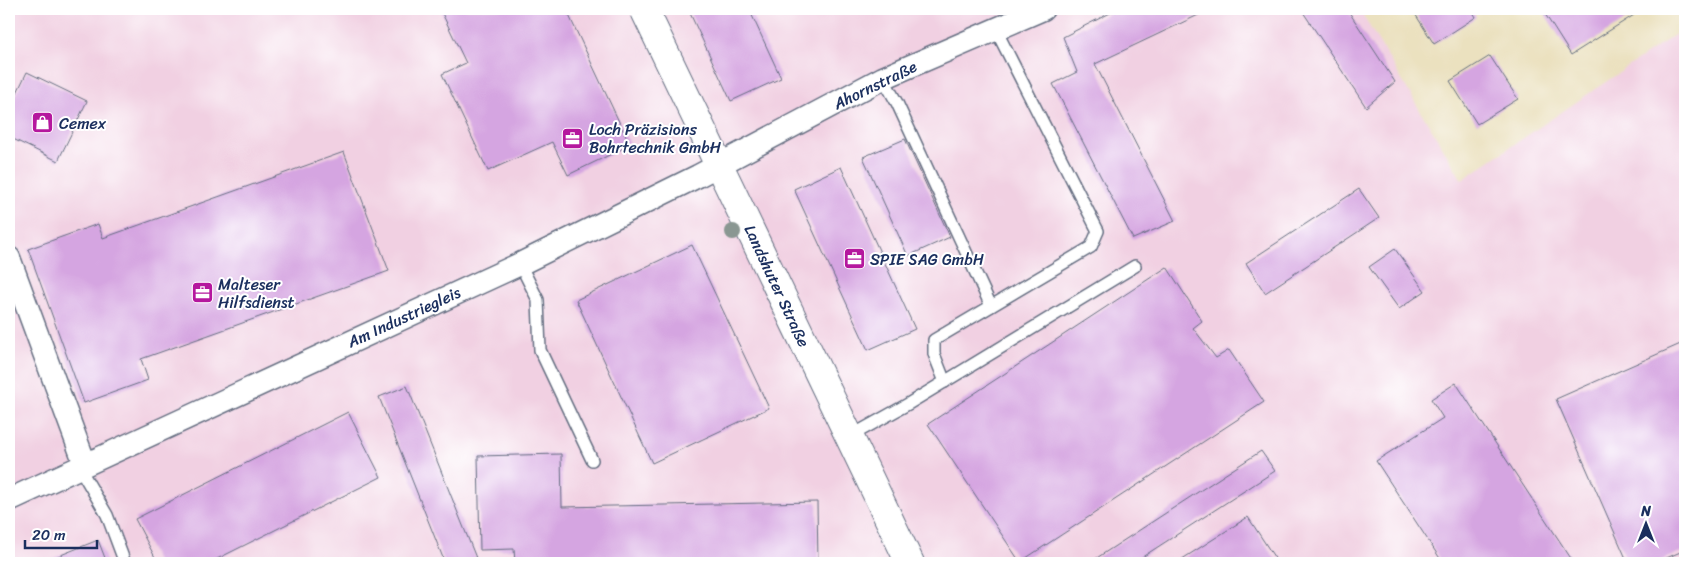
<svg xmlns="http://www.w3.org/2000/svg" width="1694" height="572" viewBox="0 0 1694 572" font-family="Sriracha,sans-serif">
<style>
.built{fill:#f1d0e2}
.building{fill:#d5a5e1}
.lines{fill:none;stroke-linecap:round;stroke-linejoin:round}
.service-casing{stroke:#646d80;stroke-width:14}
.minor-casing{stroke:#646d80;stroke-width:25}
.tertiary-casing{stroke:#646d80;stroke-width:30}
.service{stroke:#fff;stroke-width:11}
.minor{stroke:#fff;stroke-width:22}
.tertiary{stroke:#fff;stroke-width:28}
.tree{fill:#8a9792}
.labels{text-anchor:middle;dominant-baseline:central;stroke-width:4;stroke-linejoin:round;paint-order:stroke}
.street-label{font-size:16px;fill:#1b2f5e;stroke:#fff}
.poi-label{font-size:16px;fill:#1b2f5e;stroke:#fff;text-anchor:start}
</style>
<rect width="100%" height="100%" fill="#fff"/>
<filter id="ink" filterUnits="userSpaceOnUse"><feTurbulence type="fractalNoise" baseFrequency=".02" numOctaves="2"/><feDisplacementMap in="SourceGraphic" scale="10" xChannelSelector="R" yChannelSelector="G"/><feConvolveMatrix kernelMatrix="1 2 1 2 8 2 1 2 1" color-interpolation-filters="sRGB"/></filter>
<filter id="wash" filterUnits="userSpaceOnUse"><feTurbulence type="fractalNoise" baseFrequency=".0096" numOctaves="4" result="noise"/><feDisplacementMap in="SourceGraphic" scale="20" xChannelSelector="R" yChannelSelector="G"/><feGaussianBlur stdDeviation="1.12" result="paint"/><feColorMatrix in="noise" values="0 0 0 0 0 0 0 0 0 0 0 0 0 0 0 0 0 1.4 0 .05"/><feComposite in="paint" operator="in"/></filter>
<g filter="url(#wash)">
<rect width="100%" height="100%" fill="#ebe1bf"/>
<!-- built -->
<path class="built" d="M9,9H1359L1462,180L1685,28V563H9Z"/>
<g id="blocks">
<!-- building -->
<g class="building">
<path d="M440,9H566L630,145L568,175L552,142L488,171L442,74L466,63Z"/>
<path d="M688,9H749L781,78L731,101Z"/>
<path d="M1118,9H1211L1095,64L1175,221L1133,239L1053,84L1077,72L1063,37Z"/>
<path d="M1301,9H1347L1395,82L1366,107Z"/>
<path d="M1412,9H1471L1476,17L1434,44Z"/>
<path d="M1553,9H1630L1634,15L1571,55L1545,14Z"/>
<path d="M1490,56L1518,99L1477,124L1450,81Z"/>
<path d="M27,72L87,101L58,161L9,137V109Z"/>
<path d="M905,139L950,237L908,256L863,157Z"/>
<path d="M344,152L389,271L141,359L148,380L84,403L28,249L98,224L103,238Z"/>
<path d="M841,167L915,329L868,350L794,189Z"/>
<path d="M1359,189L1379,218L1265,293L1246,263Z"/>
<path d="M692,245L769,408L652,463L576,300Z"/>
<path d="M1395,249L1425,291L1399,309L1369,267Z"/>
<path d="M1167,267L1202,321L1193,328L1216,358L1229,350L1264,402L1020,562L928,424Z"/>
<path d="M1685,342V550L1655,563H1628L1556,399Z"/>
<path d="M1456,383L1574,563H1443L1376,461L1443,418L1431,399Z"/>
<path d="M407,386L478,563H445L379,397Z"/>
<path d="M348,412L381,477L209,563H158L135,519Z"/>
<path d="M1261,451L1275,471L1133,563H1089Z"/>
<path d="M561,454L562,507L817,502L818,563H515L514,549L480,550L478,456Z"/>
<path d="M1248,517L1278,563H1176Z"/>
<path d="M98,540L107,563H41Z"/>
</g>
</g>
</g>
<g filter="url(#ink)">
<use href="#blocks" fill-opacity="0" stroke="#646d80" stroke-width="1"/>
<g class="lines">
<defs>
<g id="service">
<path d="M883,78L897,103L991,306"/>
<path d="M520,264L538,300L540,350L592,460"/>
<path d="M945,382L934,354V340L1091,247L1098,231L996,30"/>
<path d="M849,437L908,404L1135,266"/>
<path d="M79,467L107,515L125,563"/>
</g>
<g id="minor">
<path d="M9,258L85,464"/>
<path d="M9,500L520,264L698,176L883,78L1043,9"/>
</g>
<path id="tertiary" d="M644,9L910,563"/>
</defs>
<!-- service casing -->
<use href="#service" class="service-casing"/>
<!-- minor casing -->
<use href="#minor" class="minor-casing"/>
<!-- tertiary casing -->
<use href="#tertiary" class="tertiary-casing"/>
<!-- service -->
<use href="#service" class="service"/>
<!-- minor -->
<use href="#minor" class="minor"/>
<!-- tertiary -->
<use href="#tertiary" class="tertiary"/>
</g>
<!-- trees -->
<circle class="tree" cx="733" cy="232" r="8"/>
</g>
<!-- icons -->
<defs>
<symbol id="shop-square" viewBox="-11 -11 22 22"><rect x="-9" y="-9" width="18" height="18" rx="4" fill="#b5179e" stroke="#fff"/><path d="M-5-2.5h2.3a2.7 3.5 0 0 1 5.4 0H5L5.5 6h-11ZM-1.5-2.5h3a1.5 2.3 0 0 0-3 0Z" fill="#fff"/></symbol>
<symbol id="office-square" viewBox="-11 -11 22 22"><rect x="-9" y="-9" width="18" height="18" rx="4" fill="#b5179e" stroke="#fff"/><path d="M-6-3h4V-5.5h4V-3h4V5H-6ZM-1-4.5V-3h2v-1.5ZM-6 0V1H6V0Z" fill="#fff"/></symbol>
</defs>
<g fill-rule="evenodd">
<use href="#shop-square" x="30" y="110" width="25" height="25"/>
<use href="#office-square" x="560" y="126" width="25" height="25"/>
<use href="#office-square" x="842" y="246" width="25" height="25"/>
<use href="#office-square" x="190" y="280" width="25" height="25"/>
</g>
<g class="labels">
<!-- street labels -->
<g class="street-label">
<text transform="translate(875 85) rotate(-26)">Ahornstraße</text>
<text transform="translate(777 286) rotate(65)">Landshuter Straße</text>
<text transform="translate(404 317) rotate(-25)">Am Industriegleis</text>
</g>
<!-- poi labels -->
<g class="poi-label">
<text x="59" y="123">Cemex</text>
<text x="589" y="129">Loch Präzisions<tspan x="589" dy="18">Bohrtechnik GmbH</tspan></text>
<text x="870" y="259">SPIE SAG GmbH</text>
<text x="218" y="284">Malteser<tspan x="218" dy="18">Hilfsdienst</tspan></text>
</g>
</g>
<!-- margin -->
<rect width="1694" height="572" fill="none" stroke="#fff" stroke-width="30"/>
<!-- north arrow -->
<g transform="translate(1646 524)" stroke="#ffffff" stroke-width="4" paint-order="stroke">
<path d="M0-4L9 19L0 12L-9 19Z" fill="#1b2f5e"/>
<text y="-8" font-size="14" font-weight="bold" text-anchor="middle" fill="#1b2f5e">N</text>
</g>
<!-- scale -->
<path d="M25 540v8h72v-8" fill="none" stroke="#1b2f5e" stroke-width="2.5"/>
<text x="32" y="540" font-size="15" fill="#1b2f5e" stroke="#ffffff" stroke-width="4" paint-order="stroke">20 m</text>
</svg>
